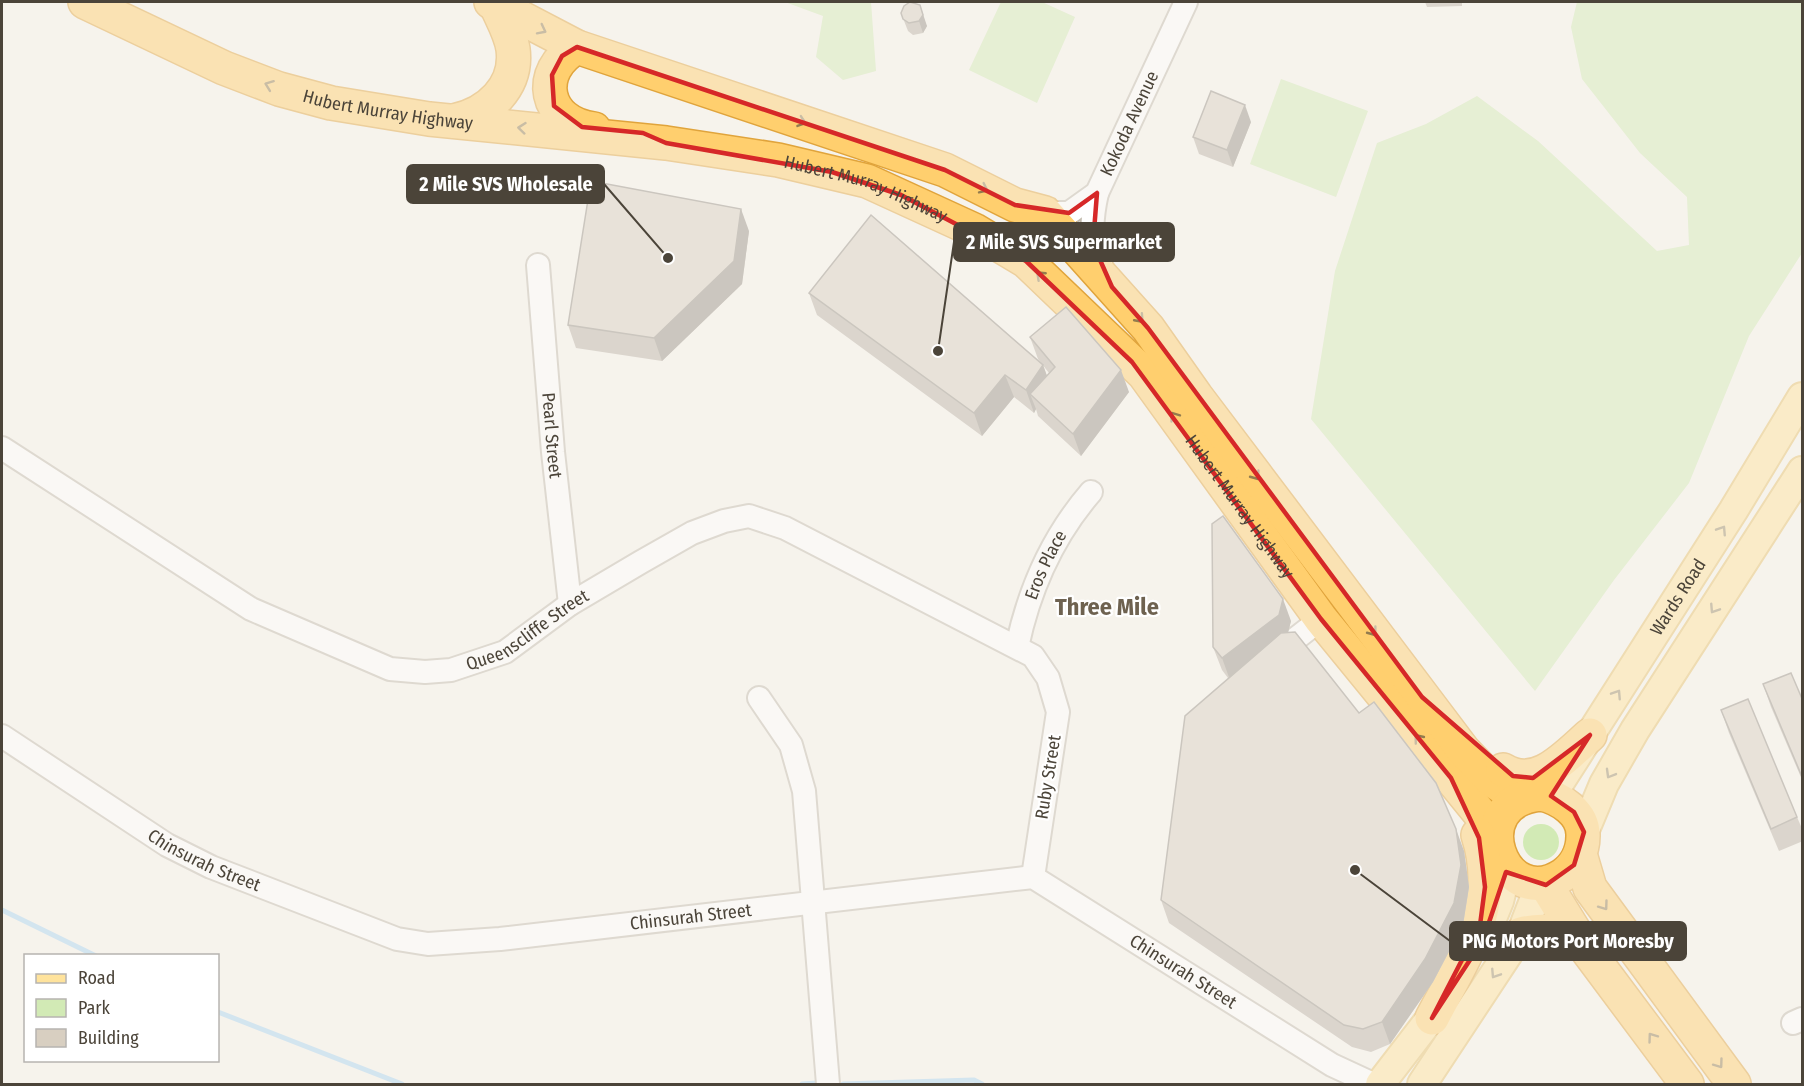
<svg xmlns="http://www.w3.org/2000/svg" width="1804" height="1086" viewBox="0 0 1804 1086" font-family="'Fira Sans Condensed',sans-serif">
<style>
.green{fill:#d2eab5}
.lines{fill:none;stroke-linecap:round;stroke-linejoin:round}
.stream{stroke:#a9d4f2;stroke-width:5}
.minor-casing{stroke:#c2bbae;stroke-width:26}
.major-casing{stroke:#e6c16a;stroke-width:32}
.highway-casing{stroke:#e0a43c;stroke-width:36}
.minor{stroke:#fff;stroke-width:22}
.major{stroke:#ffe39c;stroke-width:28}
.highway{stroke:#ffcf6e;stroke-width:33}
.wall{fill:#bab2a6}
.shaded-wall{fill:#979187}
.building{fill:#d8cfc1;stroke:#979187;stroke-width:1.5}
.oneway{stroke:#937c4e}
.oneway2{stroke:#9c8c66}
.marked{fill:none;stroke:#d62828;stroke-width:4.5;stroke-linejoin:round}
.labels{text-anchor:middle;dominant-baseline:central;stroke-width:4.5;stroke-linejoin:round;paint-order:stroke}
.street-label{font-size:18px;fill:#4b4439;stroke:#fff}
.district-label{font-size:24px;font-weight:bold;fill:#6e6250;stroke:#fff}
.leader{fill:none;stroke:#4b4439;stroke-width:2}
.callout-dot{fill:#4b4439;stroke:#fff;stroke-width:2}
.callout{fill:#4b4439;stroke:#4b4439;stroke-width:2}
.callout-label{font-size:20px;text-anchor:middle;font-weight:bold;fill:#fff}
</style>
<rect width="100%" height="100%" fill="#f6f3ec"/>
<!-- green -->
<g class="green">
<path d="M785,2H871L876,71L843,80L816,57L823,16Z"/>
<path d="M1001,2H1042L1075,17L1037,103L969,70Z"/>
<path d="M1577,2H1802V253L1749,336L1689,483L1614,580L1535,691L1311,419L1335,271L1377,143L1426,124L1477,96L1538,141L1657,251L1689,245L1687,197L1640,153L1582,79L1571,27Z"/>
<path d="M1281,79L1368,111L1336,197L1250,164Z"/>
<circle cx="1541" cy="842" r="18"/>
</g>
<g class="lines">
<!-- stream -->
<g class="stream">
<path d="M2,910L96,956"/>
<path d="M218,1012L402,1084"/>
<path d="M802,1084L817,1083"/>
<path d="M843,1084L974,1080L982,1084"/>
</g>
<defs>
<g id="minor">
<path d="M1097,193C1091,220 1089,244 1103,270"/>
<path id="s1" d="M1045,213H1069L1097,193L1186,2"/>
<path id="s2" d="M538,265L553,452L570,604"/>
<path id="s3" d="M2,448L251,609L390,669L425,672L451,670L505,652L570,604L641,562L692,533L724,521L749,516L785,528L1033,656L1048,678L1058,712L1033,877"/>
<path id="s4" d="M1017,647C1029,590 1053,536 1091,492"/>
<path d="M1276,654L1321,619"/>
<path d="M759,698L791,745L804,791L828,1084"/>
<path id="s5" d="M2,736L167,845L211,867L397,939L428,944L500,939L1033,877L1332,1065L1373,1084"/>
<path d="M1793,1023L1802,1019"/>
</g>
<g id="major">
<path id="s6" d="M1551,796L1733,511L1802,397"/>
<path d="M1584,832L1604,784L1635,730L1802,471"/>
<path d="M1486,933L1499,901L1507,869"/>
<path d="M1380,1084L1444,1001"/>
<path d="M1422,1084L1521,934L1540,885"/>
</g>
<g id="highway">
<path id="s7" d="M85,2L224,68L279,89L331,103L429,119L666,143L778,160L867,181L974,230L1026,261L1144,374L1321,619L1495,832"/>
<path d="M491,2L577,47L945,170L1015,205L1045,213L1148,328L1196,396L1464,751L1492,780L1520,799"/>
<path d="M577,47C534,71 544,123 594,129"/>
<path d="M454,121C488,114 518,87 513,49C511,34 502,19 496,5"/>
<path d="M1503,770C1536,791 1566,756 1590,735"/>
<path d="M1541,794C1560,798 1584,813 1583,836C1583,851 1576,866 1563,875C1502,915 1461,801 1541,794Z"/>
<path d="M1580,854L1590,888L1734,1084"/>
<path d="M1546,885L1581,942L1687,1084"/>
<path d="M1521,934C1545,928 1559,932 1581,942"/>
<path d="M1432,1018C1464,957 1501,906 1478,835"/>
</g>
</defs>
<!-- minor casing -->
<use href="#minor" class="minor-casing"/>
<!-- major casing -->
<use href="#major" class="major-casing"/>
<!-- highway casing -->
<use href="#highway" class="highway-casing"/>
<!-- minor -->
<use href="#minor" class="minor"/>
<!-- major -->
<use href="#major" class="major"/>
<!-- highway -->
<use href="#highway" class="highway"/>
</g>
<!-- wall -->
<g class="wall">
<path d="M1425,2H1462V6L1427,7Z"/>
<path d="M904,6L927,26L923,33L913,35L908,31L901,13Z"/>
<path d="M1251,122L1233,167L1199,154L1193,137Z"/>
<path d="M749,231L742,284L662,361L576,348L568,325Z"/>
<path d="M809,293L1043,365L1047,376L1049,373L1038,359L1030,337L1129,392L1081,456L1038,416L1036,409L1034,413L1014,397L982,436L817,315Z"/>
<path d="M1291,621L1288,632L1359,713L1464,851L1469,887L1463,925L1433,982L1390,1044L1371,1052L1352,1047L1169,923L1161,900L1228,678L1222,670L1213,647Z"/>
<path d="M1763,684L1803,701V782L1771,707Z"/>
<path d="M1721,710L1797,817L1803,831V841L1779,851L1729,733Z"/>
</g>
<!-- shaded-wall -->
<g class="shaded-wall">
<path d="M920,5L927,26L923,33L919,21Z"/>
<path d="M1245,105L1251,122L1233,167L1227,150Z"/>
<path d="M741,209L749,231L742,284L662,361L654,338Z"/>
<path d="M1043,365L1051,387L1030,394L1036,409L1034,413L1026,390Z"/>
<path d="M1121,370L1129,392L1081,456L1073,434Z"/>
<path d="M1005,375L1014,397L982,436L974,413Z"/>
<path d="M1283,599L1291,621L1287,637L1230,680L1222,658Z"/>
<path d="M1456,829L1464,851L1469,887L1463,925L1433,982L1390,1044L1382,1022Z"/>
</g>
<!-- building -->
<g class="building">
<path d="M910,2L920,5L923,15L919,21L909,23L903,19L901,13L904,6Z"/>
<path d="M1211,91L1245,105L1227,150L1193,137Z"/>
<path d="M591,181L741,209L734,261L654,338L568,325Z"/>
<path d="M871,215L1043,365L1026,390L1005,375L974,413L809,293Z"/>
<path d="M1066,307L1121,370L1073,434L1030,394L1055,367L1030,337Z"/>
<path d="M1223,516L1283,599L1279,615L1222,658L1213,647L1212,524Z"/>
<path d="M1295,632L1359,713L1374,702L1436,783L1456,829L1461,865L1454,903L1425,959L1382,1022L1363,1029L1344,1025L1161,900L1185,716L1281,633Z"/>
<path d="M1791,673L1803,701V779L1763,684Z"/>
<path d="M1748,699L1797,817L1771,829L1721,710Z"/>
</g>
<!-- one-way arrows -->
<defs><path id="oneway-chevron" d="M-2-3.5L2.5 0L-2 3.5" fill="none" stroke-width="1.6" stroke-linecap="round" stroke-linejoin="round" transform="scale(1.5)"/></defs>
<g class="oneway">
<use href="#oneway-chevron" transform="translate(542 30) rotate(27)"/>
<use href="#oneway-chevron" transform="translate(269 85) rotate(-159)"/>
<use href="#oneway-chevron" transform="translate(802 122) rotate(19)"/>
<use href="#oneway-chevron" transform="translate(522 128) rotate(-174)"/>
<use href="#oneway-chevron" transform="translate(984 189) rotate(26)"/>
<use href="#oneway-chevron" transform="translate(1040 275) rotate(-137)"/>
<use href="#oneway-chevron" transform="translate(1140 319) rotate(48)"/>
<use href="#oneway-chevron" transform="translate(1174 416) rotate(-126)"/>
<use href="#oneway-chevron" transform="translate(1256 476) rotate(53)"/>
<use href="#oneway-chevron" transform="translate(1373 632) rotate(53)"/>
<use href="#oneway-chevron" transform="translate(1418 738) rotate(-129)"/>
<use href="#oneway-chevron" transform="translate(1604 906) rotate(54)"/>
<use href="#oneway-chevron" transform="translate(1652 1037) rotate(-126)"/>
<use href="#oneway-chevron" transform="translate(1719 1064) rotate(54)"/>
</g>
<g class="oneway2">
<use href="#oneway-chevron" transform="translate(1722 530) rotate(-57)"/>
<use href="#oneway-chevron" transform="translate(1714 609) rotate(123)"/>
<use href="#oneway-chevron" transform="translate(1617 694) rotate(-57)"/>
<use href="#oneway-chevron" transform="translate(1610 774) rotate(120)"/>
<use href="#oneway-chevron" transform="translate(1495 974) rotate(123)"/>
</g>
<!-- marked area -->
<path d="M0 0H1804V1086H0ZM577,47L945,170L1015,205L1069,213L1097,193L1093,244L1112,287L1148,328L1422,697L1513,776L1533,778L1590,735L1551,796L1574,812L1584,832L1574,865L1546,885L1506,872L1483,940L1432,1018L1480,925L1485,887L1479,838L1451,778L1321,619L1132,362L1026,261L901,195L832,172L666,143L643,133L582,127L554,106L552,75L562,56Z" fill="#f6f3ec" fill-opacity=".55" fill-rule="evenodd"/>
<path class="marked" d="M577,47L945,170L1015,205L1069,213L1097,193L1093,244L1112,287L1148,328L1422,697L1513,776L1533,778L1590,735L1551,796L1574,812L1584,832L1574,865L1546,885L1506,872L1483,940L1432,1018L1480,925L1485,887L1479,838L1451,778L1321,619L1132,362L1026,261L901,195L832,172L666,143L643,133L582,127L554,106L552,75L562,56Z"/>
<g class="labels">
<!-- street labels -->
<g class="street-label">
<text stroke="none"><textPath href="#s7" startOffset="324">Hubert Murray Highway</textPath></text>
<text stroke="none"><textPath href="#s1" startOffset="135">Kokoda Avenue</textPath></text>
<text stroke="none"><textPath href="#s7" startOffset="810">Hubert Murray Highway</textPath></text>
<text stroke="none"><textPath href="#s2" startOffset="171">Pearl Street</textPath></text>
<text stroke="none"><textPath href="#s7" startOffset="1314">Hubert Murray Highway</textPath></text>
<text stroke="none"><textPath href="#s4" startOffset="87">Eros Place</textPath></text>
<text stroke="none"><textPath href="#s6" startOffset="236">Wards Road</textPath></text>
<text stroke="none"><textPath href="#s3" startOffset="596">Queenscliffe Street</textPath></text>
<text transform="translate(1048 777) rotate(-81)">Ruby Street</text>
<text stroke="none"><textPath href="#s5" startOffset="238">Chinsurah Street</textPath></text>
<text stroke="none"><textPath href="#s5" startOffset="742">Chinsurah Street</textPath></text>
<text stroke="none"><textPath href="#s5" startOffset="1264">Chinsurah Street</textPath></text>
</g>
<!-- district labels -->
<g class="district-label">
<text x="1107" y="607">Three Mile</text>
</g>
</g>
<!-- callouts -->
<path class="leader" d="M668 258L604 184M938 351L954 242M1355 870L1450 941"/>
<g class="callout-dot">
<circle cx="668" cy="258" r="6"/>
<circle cx="938" cy="351" r="6"/>
<circle cx="1355" cy="870" r="6"/>
</g>
<g class="callout">
<rect x="407" y="165" width="197" height="38" rx="6"/>
<rect x="954" y="223" width="220" height="38" rx="6"/>
<rect x="1450" y="922" width="236" height="38" rx="6"/>
</g>
<g class="callout-label">
<text x="506" y="191">2 Mile SVS Wholesale</text>
<text x="1064" y="249">2 Mile SVS Supermarket</text>
<text x="1568" y="948">PNG Motors Port Moresby</text>
</g>
<!-- border -->
<rect width="1804" height="1086" fill="none" stroke="#4b4439" stroke-width="6"/>
<!-- legend -->
<rect x="24" y="954" width="195" height="108" fill="#ffffff" stroke="#b7b4b0" stroke-width="1.5"/>
<rect x="36" y="974" width="30" height="9" fill="#ffe39c" stroke="#b7b4b0" stroke-width="1.5"/>
<text x="78" y="984" font-size="18" fill="#4b4439">Road</text>
<rect x="36" y="999" width="30" height="18" fill="#d2eab5" stroke="#b7b4b0" stroke-width="1.5"/>
<text x="78" y="1014" font-size="18" fill="#4b4439">Park</text>
<rect x="36" y="1029" width="30" height="18" fill="#d8cfc1" stroke="#b7b4b0" stroke-width="1.5"/>
<text x="78" y="1044" font-size="18" fill="#4b4439">Building</text>
</svg>
